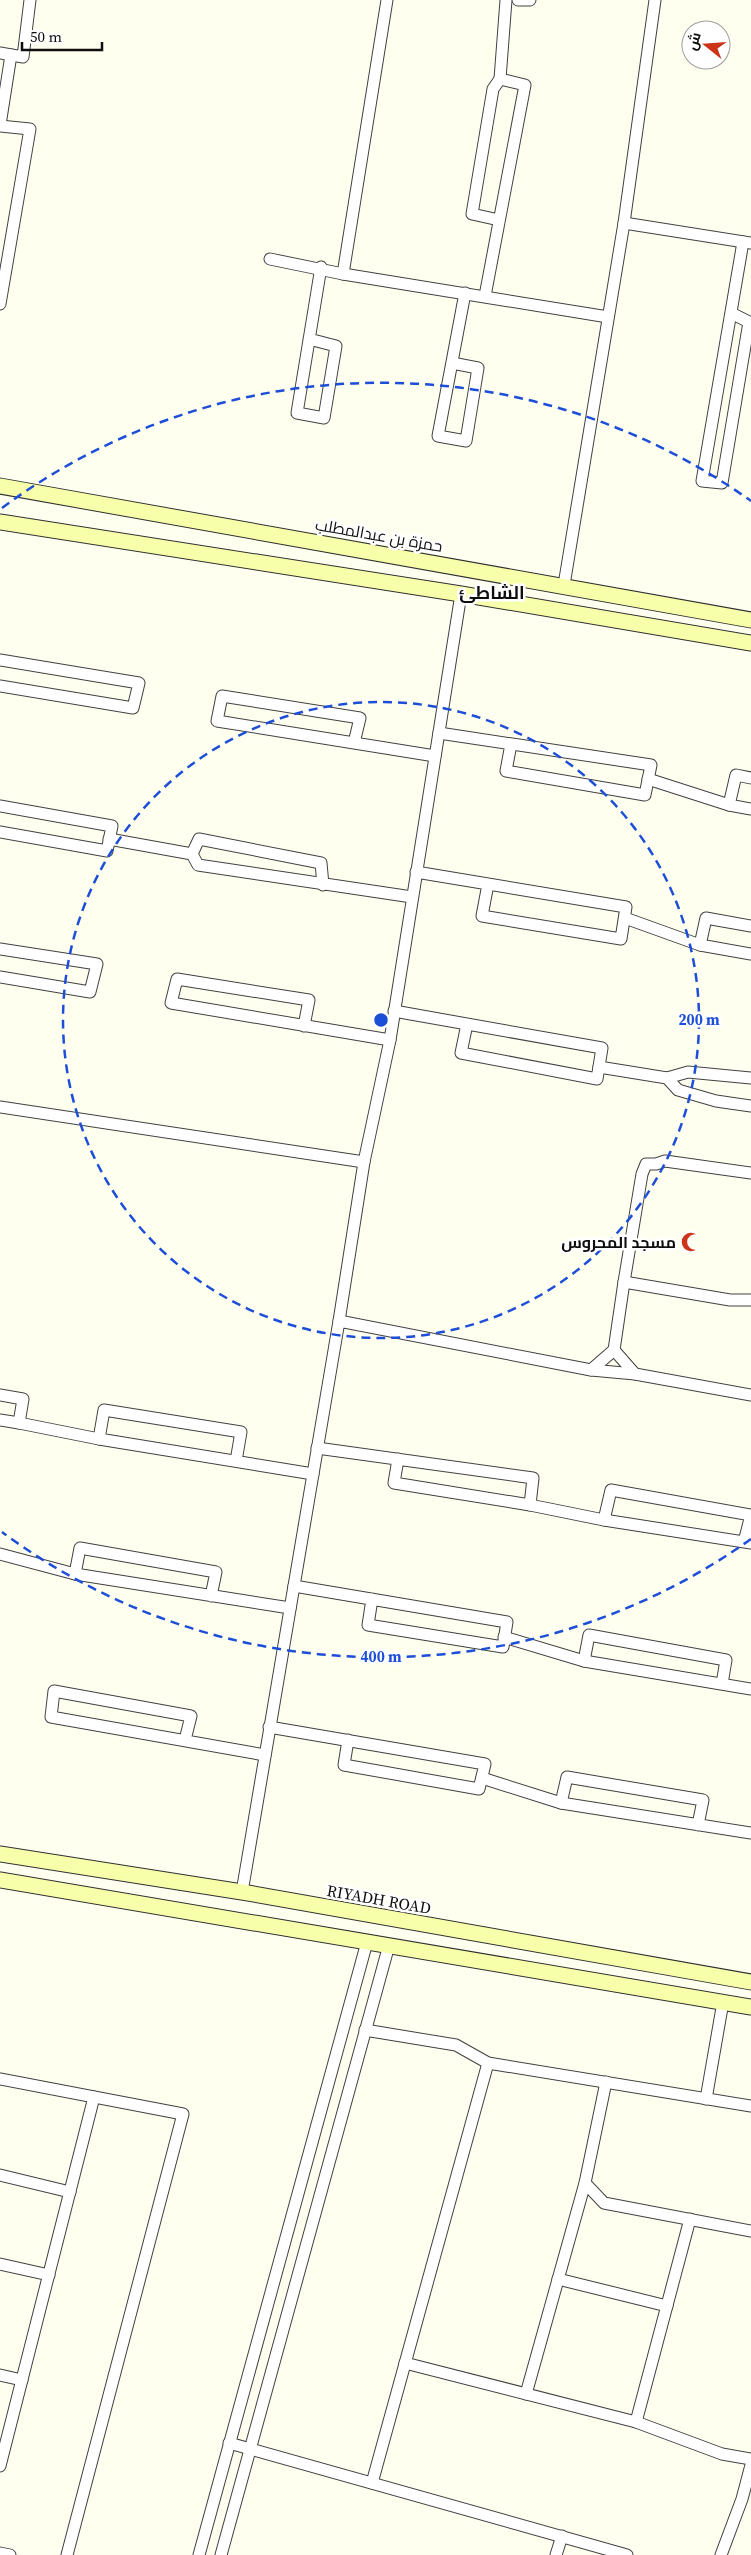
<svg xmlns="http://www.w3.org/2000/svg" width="751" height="2555" viewBox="0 0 751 2555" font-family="'Source Serif 4',Cairo,serif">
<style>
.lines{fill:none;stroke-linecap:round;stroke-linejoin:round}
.street-casing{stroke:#414141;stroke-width:13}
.secondary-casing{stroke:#303030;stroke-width:17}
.street{stroke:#fff;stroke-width:11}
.secondary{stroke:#f8ffab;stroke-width:15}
.ring{fill:none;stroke:#1d4ed8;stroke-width:2.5;stroke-dasharray:9 6}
.labels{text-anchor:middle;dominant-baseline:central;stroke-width:5;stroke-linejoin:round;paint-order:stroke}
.street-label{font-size:16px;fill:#0e0e0e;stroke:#fff}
.poi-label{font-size:16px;font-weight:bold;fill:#0e0e0e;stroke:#fff;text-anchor:end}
.neighbourhood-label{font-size:18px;font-weight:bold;fill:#0e0e0e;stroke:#fff}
.centre{fill:#1d4ed8;stroke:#fff;stroke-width:2.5}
.ring-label{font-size:15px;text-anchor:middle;font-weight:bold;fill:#1d4ed8;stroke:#fff;stroke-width:5;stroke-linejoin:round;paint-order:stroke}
</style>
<rect width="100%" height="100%" fill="#fffff0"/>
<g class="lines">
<defs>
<g id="street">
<path d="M518,0H530"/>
<path d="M0,53L23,57L30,0"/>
<path d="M500,79L506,0"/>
<path d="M0,125L11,55"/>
<path d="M0,126L30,129L0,304"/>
<path d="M624,223L751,243"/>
<path d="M270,259L343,274L608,317"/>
<path d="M343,274L387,0"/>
<path d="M485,296L525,85L500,79L493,89L472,214L499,220"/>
<path d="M731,313L749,322L722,483L702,481L743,242"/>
<path d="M309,339L336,346L324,418L297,413L321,267"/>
<path d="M452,363L478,368L466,441L438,436L465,293"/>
<path d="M564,585L624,223L655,0"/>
<path d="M0,660L139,683L133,708L0,686"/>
<path d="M439,733L651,765L645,795L506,771L511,744"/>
<path d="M354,743L360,718L222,696L217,721L435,756"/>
<path d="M751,778L736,775L729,805L751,809"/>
<path d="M648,779L729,805"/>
<path d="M0,806L112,826L107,851L0,832"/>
<path d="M109,839L192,854"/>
<path d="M416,872L626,907L621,939L482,916L488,884"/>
<path d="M323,885L321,863L199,839L192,854L198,865L412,897"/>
<path d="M625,918L700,945"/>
<path d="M751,926L706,918L700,945L751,954"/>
<path d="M0,949L97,964L90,992L0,977"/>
<path d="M394,1011L602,1048L597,1079L461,1053L467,1024"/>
<path d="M304,1026L309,1000L177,979L171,1003L390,1040"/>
<path d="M599,1067L667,1078L678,1090L716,1101L751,1106"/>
<path d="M667,1078L688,1072L751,1078"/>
<path d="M0,1107L364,1162L390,1040L461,594"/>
<path d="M624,1282L642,1174L646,1164H656L665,1161L751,1173"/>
<path d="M339,1321L364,1162"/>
<path d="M591,1370L614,1350"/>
<path d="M635,1374L614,1350L624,1282L730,1300H751"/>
<path d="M0,1395L23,1399L19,1423L0,1420"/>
<path d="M19,1423L99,1439"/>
<path d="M317,1448L533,1478L530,1505L394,1483L398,1459"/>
<path d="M236,1461L241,1432L104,1410L99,1439L313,1474"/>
<path d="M530,1505L604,1520"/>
<path d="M744,1542L751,1515L611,1490L604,1520L751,1543"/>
<path d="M0,1554L75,1574"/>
<path d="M294,1586L507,1622L503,1647L368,1625L372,1599"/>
<path d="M211,1596L216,1572L80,1548L75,1574L290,1608"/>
<path d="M504,1637L584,1661"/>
<path d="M722,1684L726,1660L589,1635L584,1661L751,1689"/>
<path d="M269,1727L485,1764L479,1789L344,1765L348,1740"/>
<path d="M185,1740L191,1716L54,1691L51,1717L265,1755"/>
<path d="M482,1778L561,1803"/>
<path d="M698,1825L703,1800L567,1777L561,1803L751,1833"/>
<path d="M242,1892L339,1321L591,1370L635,1374L751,1395"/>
<path d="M365,2030L456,2045L488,2063L751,2106"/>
<path d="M0,2079L183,2114L67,2555"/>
<path d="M706,2099L723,2002"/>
<path d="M0,2175L70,2192"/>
<path d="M585,2183L604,2203L751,2231"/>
<path d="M0,2264L49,2275"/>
<path d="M558,2279L667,2306"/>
<path d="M405,2363L636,2422L722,2454L751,2459"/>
<path d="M0,2375L22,2380"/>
<path d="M526,2394L585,2183L606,2082"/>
<path d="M636,2422L690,2219"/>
<path d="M229,2443L627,2555"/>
<path d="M0,2466L94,2097"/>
<path d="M372,2483L488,2063"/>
<path d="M0,2553L10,2555"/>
<path d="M199,2555L367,1942"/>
<path d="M221,2555L389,1945"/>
<path d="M556,2555L562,2536"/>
<path d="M721,2555L742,2499L751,2465"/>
</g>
<g id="secondary">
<path d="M0,486L751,620"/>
<path d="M0,522L461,594L751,643"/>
<path d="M0,1854L242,1892L751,1982"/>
<path d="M0,1880L751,2007"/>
</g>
</defs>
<!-- street casing -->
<use href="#street" class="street-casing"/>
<!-- secondary casing -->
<use href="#secondary" class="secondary-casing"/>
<!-- street -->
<use href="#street" class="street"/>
<!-- secondary -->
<use href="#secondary" class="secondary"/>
</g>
<!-- distance rings -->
<g class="ring">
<circle cx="381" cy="1020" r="318"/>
<path d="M751 1539A637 637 0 0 1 2 1532M2 508A637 637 0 0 1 751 501"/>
</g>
<!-- icons -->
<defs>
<symbol id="mosque-bare" viewBox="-9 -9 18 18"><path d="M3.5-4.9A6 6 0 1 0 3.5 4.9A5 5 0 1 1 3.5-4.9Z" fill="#cc3419" stroke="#fff" stroke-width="2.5" paint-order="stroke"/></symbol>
</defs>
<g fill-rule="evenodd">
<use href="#mosque-bare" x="677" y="1228" width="28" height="28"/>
</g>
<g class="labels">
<!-- street labels -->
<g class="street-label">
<text transform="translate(379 535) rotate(10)">حمزة بن عبدالمطلب</text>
<text transform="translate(379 1899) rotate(10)">RIYADH ROAD</text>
</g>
<!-- poi labels -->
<g class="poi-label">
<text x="676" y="1242">مسجد المحروس</text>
</g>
<!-- neighbourhood labels -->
<g class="neighbourhood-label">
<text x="492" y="592">الشاطئ</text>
</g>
</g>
<circle cx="381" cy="1020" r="8" class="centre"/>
<g class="ring-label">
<text x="699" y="1025">200 m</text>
<text x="381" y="1662">400 m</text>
</g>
<!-- north arrow -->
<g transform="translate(706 45) rotate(287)"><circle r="24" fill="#ffffff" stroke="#9f9f9f"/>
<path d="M0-4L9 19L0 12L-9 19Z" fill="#cc3419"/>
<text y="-8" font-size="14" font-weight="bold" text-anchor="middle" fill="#0e0e0e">ش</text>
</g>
<!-- scale -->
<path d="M22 42v8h80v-8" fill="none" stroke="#0e0e0e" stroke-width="2.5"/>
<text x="30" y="42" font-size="15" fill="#0e0e0e" stroke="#ffffff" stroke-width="4" paint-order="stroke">50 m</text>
</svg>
